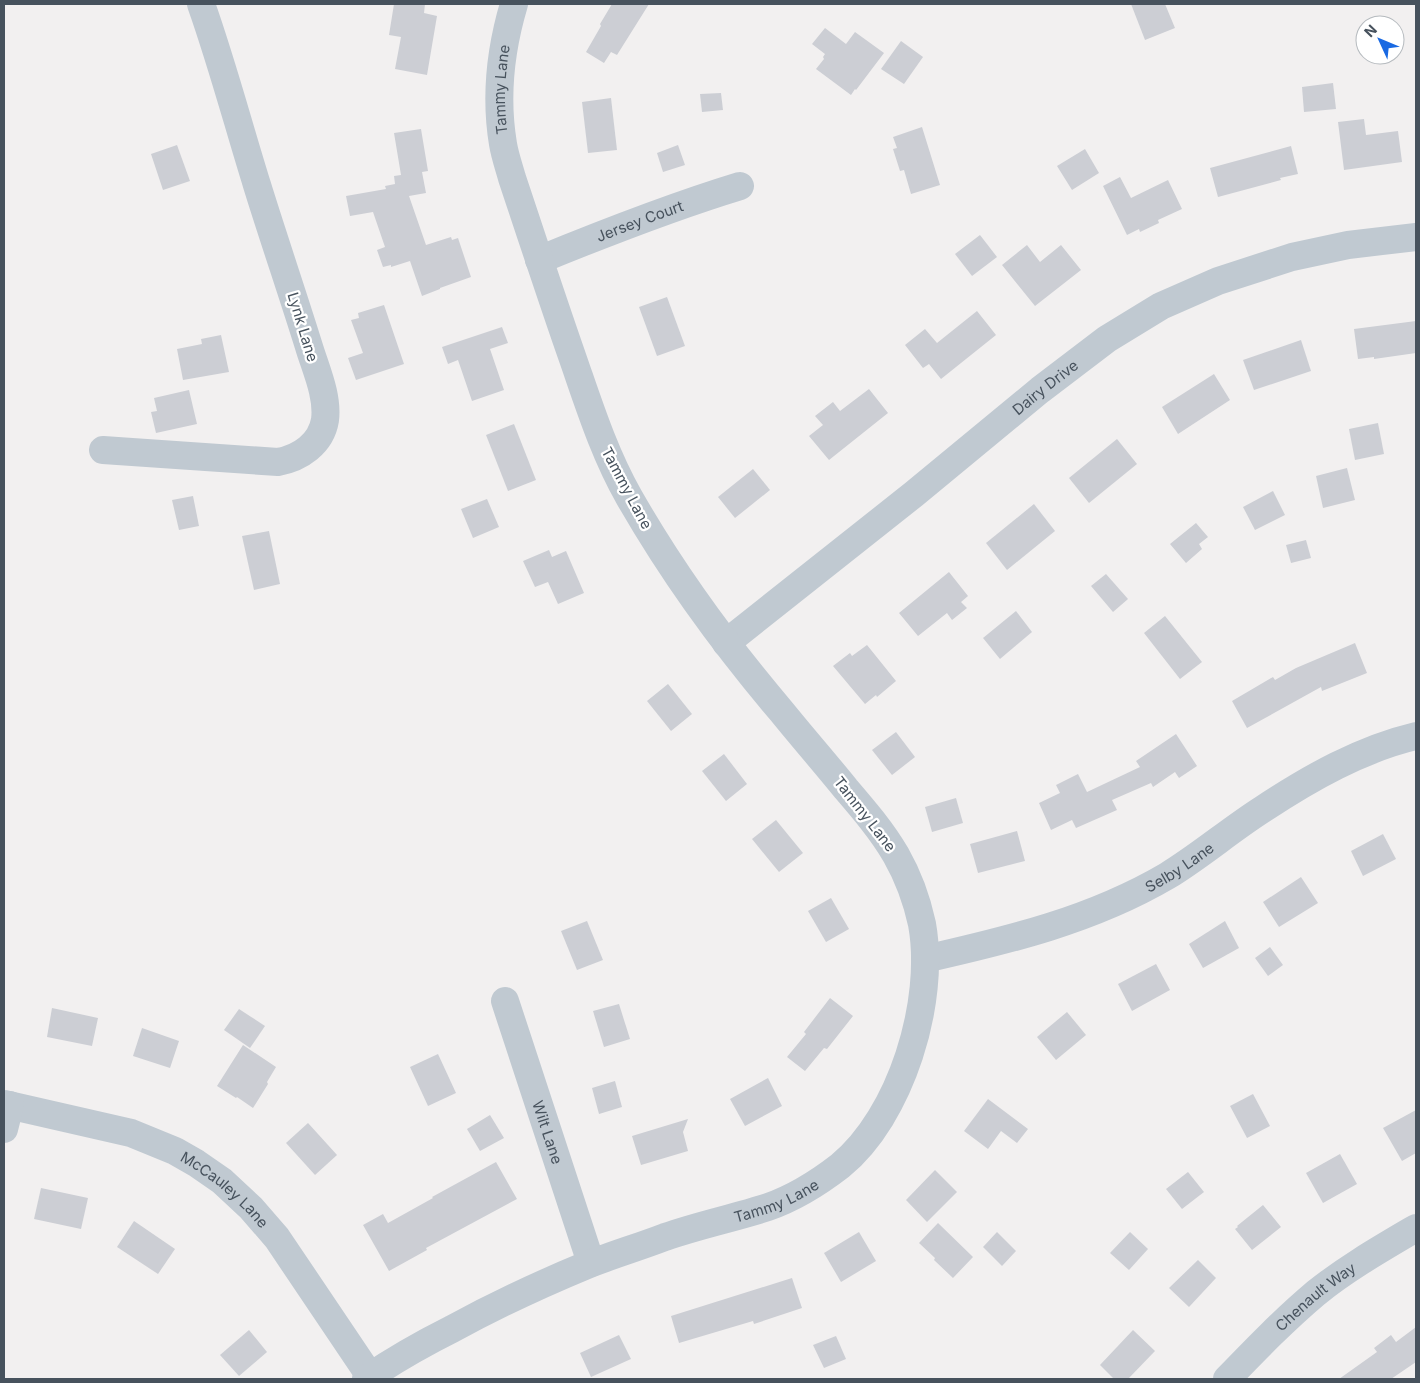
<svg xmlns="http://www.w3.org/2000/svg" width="1420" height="1383" viewBox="0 0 1420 1383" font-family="Inter,sans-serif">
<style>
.building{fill:#ccced4}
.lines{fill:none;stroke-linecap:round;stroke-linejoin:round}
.minor{stroke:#c0c9d1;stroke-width:28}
.labels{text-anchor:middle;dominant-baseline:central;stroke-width:4.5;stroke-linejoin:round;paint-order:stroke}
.street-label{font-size:15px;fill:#47525d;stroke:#fff}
</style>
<rect width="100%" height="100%" fill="#f2f0f0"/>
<!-- building -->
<g class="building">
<path d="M394,4H425L424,13L437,16L427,75L395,69L401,37L389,35Z"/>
<path d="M612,4H649L617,55L611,52L604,63L586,52L601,26L600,24Z"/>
<path d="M1131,4H1165L1175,28L1145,40Z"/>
<path d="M825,28L846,44L855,32L884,53L856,90L855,89L851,95L816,69L824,59L823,57L825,54L812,44Z"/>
<path d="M901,41L923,57L904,84L881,69Z"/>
<path d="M1333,83L1336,109L1304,112L1302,87Z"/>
<path d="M721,93L723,110L702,112L700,94Z"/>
<path d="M611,98L617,150L588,153L582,102Z"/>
<path d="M1364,119L1366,135L1398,131L1402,162L1344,170L1338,122Z"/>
<path d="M922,127L940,185L911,194L904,170L900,171L893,149L897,148L893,137Z"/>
<path d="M421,129L428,171L422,172L426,193L409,196L426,245L451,237L452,240L458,238L471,277L440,288V289L422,296L410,261L391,267V265L383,267L377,250L385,247L373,212L350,216L346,196L386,189L385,186L395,184L394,176L401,175L394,133Z"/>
<path d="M177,145L190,181L163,190L151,154Z"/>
<path d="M678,145L685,165L663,172L657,153Z"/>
<path d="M1291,146L1298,174L1280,178L1281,180L1218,197L1210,168Z"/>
<path d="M1085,149L1099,173L1072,190L1057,166Z"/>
<path d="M1120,177L1131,198L1168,180L1182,209L1158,220L1159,223L1140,232L1139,229L1127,235L1103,186Z"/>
<path d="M980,235L997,257L972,276L955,254Z"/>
<path d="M1027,245L1040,262L1061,245L1081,270L1035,306L1002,265Z"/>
<path d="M667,297L685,346L657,356L639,307Z"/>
<path d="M384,305L404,364L356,380L348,358L363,353L351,320L359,318L358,313Z"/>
<path d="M977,311L996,335L941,379L929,364L923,368L905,345L925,329L937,343Z"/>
<path d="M1416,321V353L1374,359V357L1358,359L1354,329Z"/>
<path d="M502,327L508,343L490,349L504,390L472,401L458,360L448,364L442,347Z"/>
<path d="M221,335L229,372L183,380L177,349L202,344L201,339Z"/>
<path d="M1301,340L1311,371L1254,390L1243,360Z"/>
<path d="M1214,374L1230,400L1178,434L1162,407Z"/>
<path d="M869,389L888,413L829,460L809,436L823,425L815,416L833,402L840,411Z"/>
<path d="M189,390L197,424L156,433L151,412L157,411L154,398Z"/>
<path d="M1378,423L1384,454L1355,460L1349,429Z"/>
<path d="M514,424L536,480L508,491L486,435Z"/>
<path d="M1117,439L1137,464L1089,503L1069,478Z"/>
<path d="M1347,468L1355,500L1323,508L1316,476Z"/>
<path d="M753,469L770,490L735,518L718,497Z"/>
<path d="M1273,491L1285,515L1255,530L1243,507Z"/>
<path d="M193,496L199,526L179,530L172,500Z"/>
<path d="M487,499L499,527L473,538L461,509Z"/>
<path d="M1034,504L1055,531L1007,570L986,543Z"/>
<path d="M1196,523L1208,537L1199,544L1202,549L1186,563L1170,544Z"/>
<path d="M269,531L280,584L254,590L242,536Z"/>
<path d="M1306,540L1311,558L1291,563L1286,545Z"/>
<path d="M549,550L552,557L566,551L584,593L558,604L548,582L535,587L523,561Z"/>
<path d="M949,572L968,596L961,602L967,608L952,620L947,613L918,636L899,613Z"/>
<path d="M1106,574L1128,599L1113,612L1091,586Z"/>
<path d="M1016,611L1032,632L1000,659L983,638Z"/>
<path d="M1165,616L1202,662L1180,679L1144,633Z"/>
<path d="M1355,643L1367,673L1322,691L1321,687L1247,728L1232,701L1273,677L1275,680L1296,668Z"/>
<path d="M867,645L896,681L877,697L876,695L865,704L833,666L850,653L852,656Z"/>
<path d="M668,684L692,714L671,731L647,701Z"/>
<path d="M896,732L915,757L892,775L872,750Z"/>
<path d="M1176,734L1197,766L1179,778L1175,772L1153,787L1151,783L1112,800L1117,810L1076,828L1072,820L1051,830L1039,803L1060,793L1056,785L1078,774L1087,792L1140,767L1136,761Z"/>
<path d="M724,754L747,784L726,801L702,771Z"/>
<path d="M956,798L963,823L932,832L925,807Z"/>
<path d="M776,820L803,853L779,872L752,839Z"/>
<path d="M1017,831L1025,861L978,873L970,844Z"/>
<path d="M1383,834L1396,859L1363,876L1351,851Z"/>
<path d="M1301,877L1318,903L1279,927L1263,902Z"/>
<path d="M831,898L849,929L826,942L808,911Z"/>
<path d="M587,921L603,960L577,970L561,931Z"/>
<path d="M1225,921L1239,948L1203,968L1189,944Z"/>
<path d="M1270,947L1283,965L1268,976L1255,958Z"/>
<path d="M1156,964L1170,990L1132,1011L1118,984Z"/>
<path d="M830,998L853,1016L827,1049L824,1048L805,1071L787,1057L806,1034L804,1032Z"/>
<path d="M619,1004L630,1039L604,1047L593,1011Z"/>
<path d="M52,1008L98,1018L92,1046L47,1037Z"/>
<path d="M239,1009L265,1026L250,1048L224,1030Z"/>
<path d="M1067,1012L1086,1035L1056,1060L1037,1037Z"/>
<path d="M142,1028L179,1041L170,1068L133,1056Z"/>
<path d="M243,1045L276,1067L267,1082L268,1084L253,1108L237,1097L236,1098L217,1086Z"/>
<path d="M438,1054L456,1093L428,1106L410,1067Z"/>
<path d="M768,1078L782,1106L745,1126L730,1099Z"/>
<path d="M615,1081L622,1107L599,1114L592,1088Z"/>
<path d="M1253,1094L1270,1126L1247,1138L1230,1106Z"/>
<path d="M988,1099L1028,1129L1017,1143L1001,1131L988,1149L964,1131Z"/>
<path d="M1416,1110V1153L1402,1161L1383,1128Z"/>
<path d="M490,1115L504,1138L480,1151L467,1129Z"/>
<path d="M688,1119L683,1132L688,1151L641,1165L632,1136Z"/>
<path d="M308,1123L337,1155L315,1175L286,1143Z"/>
<path d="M1340,1154L1357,1184L1323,1203L1306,1173Z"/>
<path d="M496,1162L517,1199L426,1248L427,1250L389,1271L363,1225L383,1214L388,1223L433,1198L432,1197Z"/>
<path d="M935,1170L957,1192L927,1222L906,1200Z"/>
<path d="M1188,1172L1204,1192L1182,1209L1166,1189Z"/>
<path d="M41,1188L88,1198L81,1229L34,1219Z"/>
<path d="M1263,1205L1281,1227L1252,1250L1235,1229L1238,1227L1237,1226Z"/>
<path d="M134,1221L175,1249L158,1274L117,1247Z"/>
<path d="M938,1223L973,1257L953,1278L934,1260L935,1258L919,1243Z"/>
<path d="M859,1232L876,1261L841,1282L824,1253Z"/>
<path d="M997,1232L1016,1251L1002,1266L983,1247Z"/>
<path d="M1130,1232L1148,1249L1129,1270L1110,1253Z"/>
<path d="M1198,1260L1216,1278L1189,1307L1169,1288Z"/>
<path d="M792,1278L802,1308L754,1324L753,1321L679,1343L671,1316Z"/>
<path d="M1416,1327V1362L1391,1379H1339L1377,1352L1374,1348L1391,1335L1396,1342Z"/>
<path d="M249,1330L267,1352L239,1376L220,1355Z"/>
<path d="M1133,1330L1155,1351L1128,1379H1114L1100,1365Z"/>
<path d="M619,1335L631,1359L591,1377L580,1353Z"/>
<path d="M836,1336L846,1359L824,1368L813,1345Z"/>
</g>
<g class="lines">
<!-- minor -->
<g class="minor">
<path id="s1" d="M539,260C605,233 671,207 740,186"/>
<path d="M103,450L278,462C300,458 321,444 325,420C328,397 317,372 310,350C293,295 274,240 257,185C238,124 222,63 201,4"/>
<path id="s2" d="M726,643L914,494L1040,390L1107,339L1161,306L1218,281L1292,257L1348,245L1416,237"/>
<path id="s3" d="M925,959C1009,940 1092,920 1167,876C1200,856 1230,830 1263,809C1310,778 1361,749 1416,736"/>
<path id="s4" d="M505,1001L591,1263"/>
<path id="s5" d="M4,1104L131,1133L175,1151L196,1163L222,1181L251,1208L277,1238L372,1379"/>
<path d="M4,1129L10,1105"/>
<path id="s6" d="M366,1379C394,1360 422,1344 452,1329C496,1305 541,1284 587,1265C612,1255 639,1247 665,1237C699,1225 734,1218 768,1207C794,1198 818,1183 840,1166C901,1116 936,1002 922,924C917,901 908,876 896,855C882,831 864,810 846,789C825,763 803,738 782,712C725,645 673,574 629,497C604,453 589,405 573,359C552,299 532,238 512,178C509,167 505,156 503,144C495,96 500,51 514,4"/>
<path id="s7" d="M1227,1379C1256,1349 1284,1320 1316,1293C1347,1268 1382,1248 1416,1228"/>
</g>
</g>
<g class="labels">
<!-- street labels -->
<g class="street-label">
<text stroke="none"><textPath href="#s6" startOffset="1739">Tammy Lane</textPath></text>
<text stroke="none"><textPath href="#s1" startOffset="108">Jersey Court</textPath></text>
<text transform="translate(303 327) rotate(73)">Lynk Lane</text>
<text stroke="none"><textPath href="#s2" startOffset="409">Dairy Drive</textPath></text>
<text transform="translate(627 488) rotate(62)">Tammy Lane</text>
<text transform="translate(865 814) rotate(52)">Tammy Lane</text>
<text stroke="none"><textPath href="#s3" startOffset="272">Selby Lane</textPath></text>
<text stroke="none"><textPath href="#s4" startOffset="138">Wilt Lane</textPath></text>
<text stroke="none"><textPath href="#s5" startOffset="241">McCauley Lane</textPath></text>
<text stroke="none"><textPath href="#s6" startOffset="449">Tammy Lane</textPath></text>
<text stroke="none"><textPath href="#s7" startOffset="121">Chenault Way</textPath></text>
</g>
</g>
<!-- border -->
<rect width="1420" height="1383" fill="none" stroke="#47525d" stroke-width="10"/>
<!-- north arrow -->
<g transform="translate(1380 40) rotate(314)"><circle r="24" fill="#ffffff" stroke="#b5babe"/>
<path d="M0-4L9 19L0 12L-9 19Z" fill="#1969e2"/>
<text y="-8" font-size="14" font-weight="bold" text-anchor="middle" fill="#47525d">N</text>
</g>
</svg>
